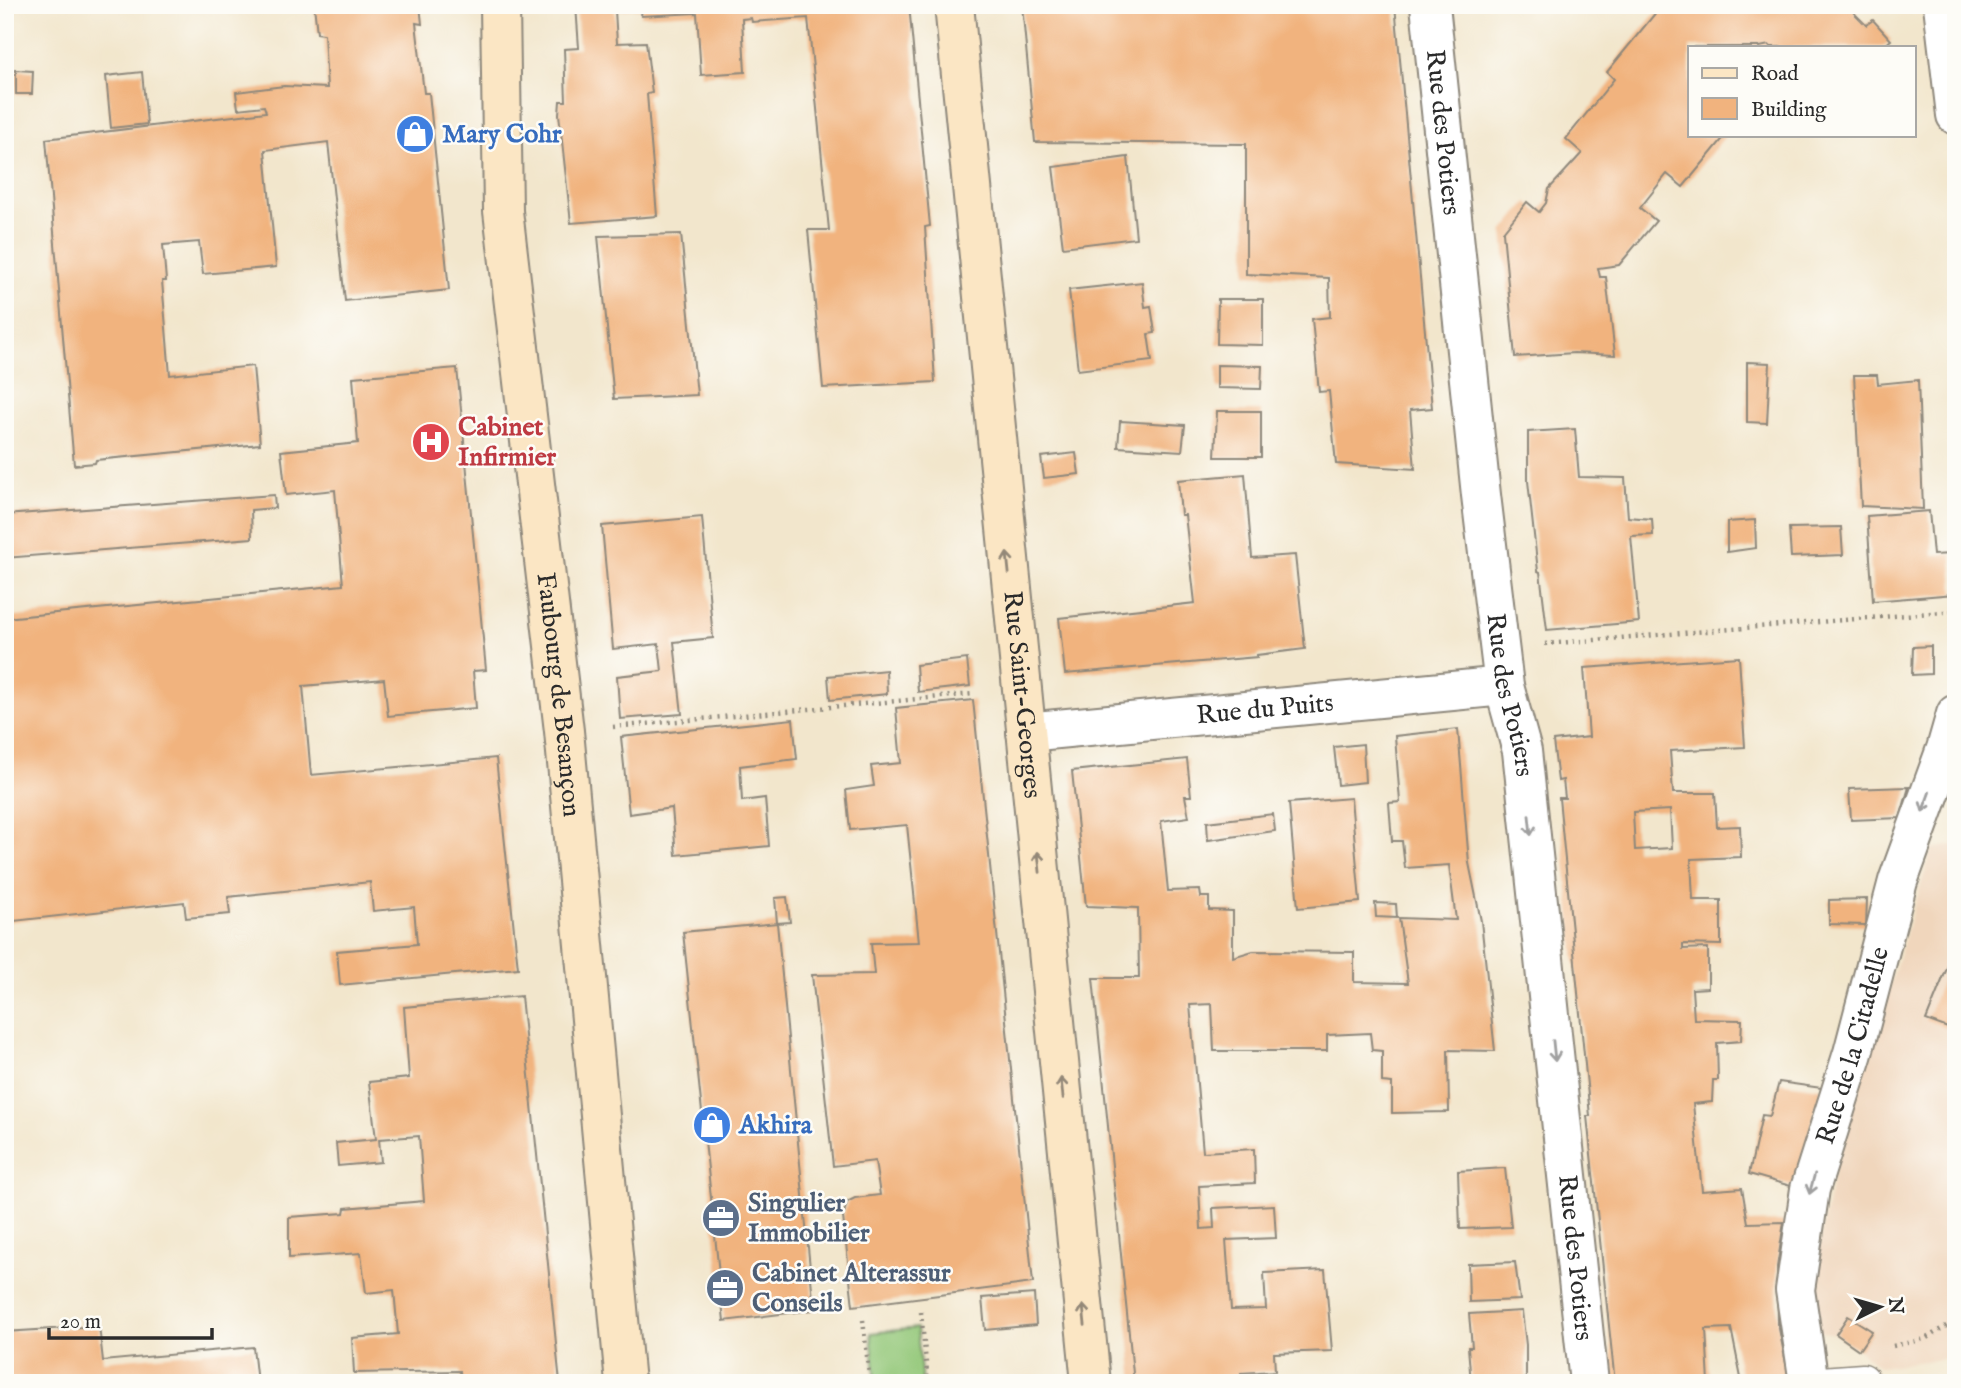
<svg xmlns="http://www.w3.org/2000/svg" width="1961" height="1388" viewBox="0 0 1961 1388" font-family="'IM FELL English',serif">
<style>
.built{fill:#f0d6bc}
.green{fill:#93c778;stroke:#5f7952;stroke-width:2}
.building{fill:#f1b37e;fill-rule:evenodd}
.lines{fill:none;stroke-linecap:round;stroke-linejoin:round}
.lane-casing{stroke:#8e887c;stroke-width:35}
.street-casing{stroke:#8e887c;stroke-width:42}
.secondary-casing{stroke:#8e887c;stroke-width:42}
.path{stroke:#8e887c;stroke-width:4.5;stroke-dasharray:2 5;stroke-linecap:butt}
.lane{stroke:#fff;stroke-width:32}
.street{stroke:#fff;stroke-width:38}
.secondary{stroke:#fbe6c4;stroke-width:38}
.oneway{stroke:#938878}
.oneway2{stroke:#a0a0a0}
.labels{text-anchor:middle;dominant-baseline:central;stroke-width:5;stroke-linejoin:round;paint-order:stroke}
.street-label{font-size:26px;fill:#2b2b2b;stroke:#fdfcf7}
.shop-label{font-size:26px;font-weight:bold;fill:#366cbe;stroke:#fdfcf7;text-anchor:start}
.health-label{font-size:26px;font-weight:bold;fill:#be3a42;stroke:#fdfcf7;text-anchor:start}
.service-label{font-size:26px;font-weight:bold;fill:#4e5e75;stroke:#fdfcf7;text-anchor:start}
</style>
<rect width="100%" height="100%" fill="#fdfcf7"/>
<filter id="ink" filterUnits="userSpaceOnUse"><feTurbulence type="fractalNoise" baseFrequency=".0143" numOctaves="2"/><feDisplacementMap in="SourceGraphic" scale="14" xChannelSelector="R" yChannelSelector="G"/><feConvolveMatrix kernelMatrix="1 2 1 2 8 2 1 2 1" color-interpolation-filters="sRGB"/></filter>
<filter id="wash" filterUnits="userSpaceOnUse"><feTurbulence type="fractalNoise" baseFrequency=".00686" numOctaves="4" result="noise"/><feDisplacementMap in="SourceGraphic" scale="28" xChannelSelector="R" yChannelSelector="G"/><feGaussianBlur stdDeviation="1.57" result="paint"/><feColorMatrix in="noise" values="0 0 0 0 0 0 0 0 0 0 0 0 0 0 0 0 0 1.4 0 .05"/><feComposite in="paint" operator="in"/></filter>
<g filter="url(#wash)">
<rect width="100%" height="100%" fill="#f2e6cc"/>
<!-- built -->
<path class="built" d="M1956,844V1357L1879,1367L1859,1350L1848,1316L1836,1334L1815,1331L1817,1256L1836,1161L1932,849Z"/>
<!-- green -->
<path class="green" d="M917,1328L922,1383H876L871,1333Z"/>
<g id="blocks">
<!-- building -->
<g class="building">
<path d="M314,5H420L422,24L416,23L424,93H429L449,290L345,301L328,142L265,150L276,267L203,274L199,242L163,245L166,281H162L170,375L253,366L260,444L96,460L95,463L74,465L46,139L266,112L264,106L238,109L236,92L284,86L327,88L324,34L317,33Z"/>
<path d="M576,5H909L930,226L925,227L935,382L823,388L808,230H829L808,18L752,22L751,18L742,19L745,72L701,75L697,13L641,16L642,8L615,10L617,43L646,42L652,93L647,94L657,216L571,223L559,114L560,101H566L564,49L579,48Z"/>
<path d="M1022,5H1395L1432,408L1410,410L1415,469L1336,464L1329,391L1319,392L1312,319L1330,317L1329,278L1246,274V144L1035,142Z"/>
<path d="M1662,5H1862L1854,13L1866,25L1873,20L1891,40L1883,47H1771L1769,45L1760,47H1690V135H1726L1683,187L1667,174L1640,208L1656,221L1619,265L1598,268L1600,277H1606L1615,355L1574,353L1515,357L1503,232L1527,202L1539,212L1546,203L1549,189L1582,153L1566,139L1614,79L1607,72Z"/>
<path d="M16,70L33,71L32,94H16Z"/>
<path d="M142,72L147,124L111,128L106,76Z"/>
<path d="M1128,157L1136,238L1063,247L1053,167Z"/>
<path d="M681,234L697,395L614,399L598,236Z"/>
<path d="M1142,282L1145,307L1151,306L1155,333L1148,334L1152,361L1078,370L1069,290Z"/>
<path d="M1218,299H1263V345L1217,344Z"/>
<path d="M1747,362L1770,363L1767,423L1747,422Z"/>
<path d="M1217,365L1262,366L1261,389L1217,388Z"/>
<path d="M457,368L486,670L473,671L476,708L388,716L384,679L303,686L311,775L496,758L518,968L340,985L337,951L417,944L414,907L373,911L370,882L228,897L230,914L186,918L184,902L5,922V618L343,585L335,490L286,495L281,451L358,443L353,377Z"/>
<path d="M1854,375H1877L1878,384L1918,380L1923,509L1861,506Z"/>
<path d="M1217,411H1261V457H1215Z"/>
<path d="M1120,421L1185,425L1182,451L1118,447Z"/>
<path d="M1575,429L1579,477L1625,478L1628,517L1652,519L1653,535L1631,536L1639,622L1547,630L1540,572L1538,571L1528,481V432Z"/>
<path d="M1076,453L1079,474L1044,478L1041,457Z"/>
<path d="M1245,474L1252,558L1295,555L1305,649L1257,655V657L1065,674L1059,618L1195,603L1185,515H1181L1178,480Z"/>
<path d="M274,495L275,508L251,510L252,538L5,558V515Z"/>
<path d="M1929,511L1933,555L1952,554L1954,594L1873,601L1867,516Z"/>
<path d="M702,517L713,638L674,642L682,714L620,719L617,676L662,671L659,644L613,649L602,526Z"/>
<path d="M1755,520L1756,548L1727,552V522Z"/>
<path d="M1841,527L1843,555L1791,557L1789,528Z"/>
<path d="M1931,646V674L1912,675L1913,647Z"/>
<path d="M1739,657L1745,747L1670,751L1673,793H1715L1717,827L1740,826L1741,857L1691,859L1693,900H1721V945L1683,944V949L1708,948V988L1692,989L1694,1019L1742,1020L1741,1041L1717,1043L1718,1080H1713L1712,1102L1693,1104L1702,1191L1742,1188L1748,1223L1784,1222L1777,1267L1778,1324L1790,1383H1742L1731,1328L1706,1329L1709,1383H1615L1587,1116H1590L1559,798H1565L1563,780L1558,781L1553,741L1589,737L1584,668ZM1670,810L1672,848L1635,850L1633,812Z"/>
<path d="M967,659L970,686L918,692L916,665Z"/>
<path d="M886,670L887,694L830,700L828,676Z"/>
<path d="M973,700L1033,1283L853,1306L843,1217L847,1202L855,1198L880,1195L875,1161L833,1166L812,975L874,974L871,943L919,942L907,825L850,830L846,790L874,786L871,766L901,763L896,708Z"/>
<path d="M793,719L797,759L740,766L742,801L765,798L769,846L676,855L672,808L629,814L621,737Z"/>
<path d="M1458,729L1469,863L1481,921L1495,1051L1448,1050L1449,1112L1392,1113V1083L1382,1082V1051L1372,1050L1370,1033L1327,1035V1051H1214L1212,1004L1190,1005L1203,1152L1254,1149L1255,1183L1199,1186L1201,1229L1214,1228L1213,1208L1274,1205L1276,1238L1226,1240L1231,1310L1266,1309L1264,1273L1325,1270L1332,1351L1274,1353L1275,1371L1241,1373L1242,1383H1134L1093,978H1139L1138,908L1086,906L1072,771L1187,759L1191,796H1185L1189,817L1161,821L1168,891L1200,890L1201,897H1209V910L1233,911V957L1253,951L1354,952V982L1408,983L1399,918L1456,920L1449,865L1405,868L1402,841H1392L1389,803L1400,802L1395,736Z"/>
<path d="M1363,744L1365,782L1338,785L1334,747Z"/>
<path d="M1909,787L1900,818L1851,820L1849,789Z"/>
<path d="M1351,798L1360,902L1298,908L1289,803Z"/>
<path d="M1273,814L1275,831L1208,840L1207,822Z"/>
<path d="M787,897L790,922L777,923L775,898Z"/>
<path d="M1867,899L1866,925L1829,924V900Z"/>
<path d="M1375,903L1396,904L1397,918L1376,917Z"/>
<path d="M777,923L814,1310L724,1321L683,932Z"/>
<path d="M1956,946V1031L1926,1020Z"/>
<path d="M521,996L560,1383H461L460,1371L354,1373L352,1338L398,1334L394,1290L366,1293L361,1253L289,1258V1217L344,1213L345,1208L424,1201L419,1136L379,1139L381,1162L338,1166L336,1143L376,1139L369,1082L409,1078L404,1007Z"/>
<path d="M1779,1082L1822,1088L1794,1187L1749,1174L1762,1115L1770,1116Z"/>
<path d="M1505,1168L1511,1227L1460,1229L1458,1171Z"/>
<path d="M1515,1262L1520,1300L1469,1302L1468,1264Z"/>
<path d="M1034,1294L1036,1325L985,1330L982,1298Z"/>
<path d="M1522,1311L1526,1345V1383H1471L1468,1347H1472L1469,1314Z"/>
<path d="M1848,1316L1872,1331L1859,1350L1836,1334Z"/>
<path d="M99,1326L103,1361L253,1347L257,1383H5V1332Z"/>
<path d="M1041,1376V1383H1010L1009,1379Z"/>
</g>
</g>
</g>
<g filter="url(#ink)">
<use href="#blocks" fill-opacity="0" stroke="#8e887c" stroke-width="2"/>
<g class="lines">
<defs>
<path id="lane" d="M1821,1383L1863,1380"/>
<g id="street">
<path id="s1" d="M1430,5L1481,495L1504,686L1522,751L1589,1383"/>
<path d="M1943,5L1956,115"/>
<path id="s2" d="M1026,732L1504,686"/>
<path id="s3" d="M1809,1383L1795,1290L1810,1189L1853,1053L1898,881L1946,749L1956,714"/>
</g>
<g id="secondary">
<path id="s4" d="M500,5L503,211L564,731L625,1383"/>
<path id="s5" d="M954,5L1091,1383"/>
</g>
</defs>
<!-- lane casing -->
<use href="#lane" class="lane-casing"/>
<!-- street casing -->
<use href="#street" class="street-casing"/>
<!-- secondary casing -->
<use href="#secondary" class="secondary-casing"/>
<!-- path -->
<g class="path">
<path d="M1545,644L1956,611"/>
<path d="M613,727L973,694"/>
<path d="M921,1312L928,1383"/>
<path d="M863,1320L870,1383"/>
<path d="M1893,1346L1925,1339L1956,1320"/>
</g>
<!-- lane -->
<use href="#lane" class="lane"/>
<!-- street -->
<use href="#street" class="street"/>
<!-- secondary -->
<use href="#secondary" class="secondary"/>
</g>
<!-- one-way arrows -->
<defs><path id="oneway-shaft" d="M-6 0H5M1.5-3L5.5 0L1.5 3" fill="none" stroke-width="1.6" stroke-linecap="round" stroke-linejoin="round" transform="scale(1.75)"/></defs>
<g class="oneway">
<use href="#oneway-shaft" transform="translate(1008 563) rotate(-96)"/>
<use href="#oneway-shaft" transform="translate(1039 862) rotate(-96)"/>
<use href="#oneway-shaft" transform="translate(1062 1088) rotate(-96)"/>
<use href="#oneway-shaft" transform="translate(1084 1315) rotate(-96)"/>
</g>
<g class="oneway2">
<use href="#oneway-shaft" transform="translate(1926 802) rotate(110)"/>
<use href="#oneway-shaft" transform="translate(1530 825) rotate(84)"/>
<use href="#oneway-shaft" transform="translate(1554 1051) rotate(84)"/>
<use href="#oneway-shaft" transform="translate(1812 1184) rotate(105)"/>
</g>
</g>
<!-- icons -->
<defs>
<symbol id="shop-disc" viewBox="-11 -11 22 22"><circle r="9.5" fill="#3f7fe0" stroke="#fdfcf7"/><path d="M-5-2.5h2.3a2.7 3.5 0 0 1 5.4 0H5L5.5 6h-11ZM-1.5-2.5h3a1.5 2.3 0 0 0-3 0Z" fill="#fff"/></symbol>
<symbol id="hospital-disc" viewBox="-11 -11 22 22"><circle r="9.5" fill="#e0444e" stroke="#fdfcf7"/><path d="M-5-5h3v3.5h4V-5h3V5h-3V1.5h-4V5h-3Z" fill="#fff"/></symbol>
<symbol id="office-disc" viewBox="-11 -11 22 22"><circle r="9.5" fill="#5c6f8a" stroke="#fdfcf7"/><path d="M-6-3h4V-5.5h4V-3h4V5H-6ZM-1-4.5V-3h2v-1.5ZM-6 0V1H6V0Z" fill="#fff"/></symbol>
</defs>
<g fill-rule="evenodd">
<use href="#shop-disc" x="393" y="112" width="44" height="44"/>
<use href="#hospital-disc" x="409" y="420" width="44" height="44"/>
<use href="#shop-disc" x="690" y="1103" width="44" height="44"/>
<use href="#office-disc" x="699" y="1196" width="44" height="44"/>
<use href="#office-disc" x="703" y="1266" width="44" height="44"/>
</g>
<g class="labels">
<!-- street labels -->
<g class="street-label">
<text stroke="none"><textPath href="#s1" startOffset="128">Rue des Potiers</textPath></text>
<text stroke="none"><textPath href="#s4" startOffset="693">Faubourg de Besançon</textPath></text>
<text stroke="none"><textPath href="#s5" startOffset="693">Rue Saint-Georges</textPath></text>
<text stroke="none"><textPath href="#s1" startOffset="695">Rue des Potiers</textPath></text>
<text stroke="none"><textPath href="#s2" startOffset="240">Rue du Puits</textPath></text>
<text stroke="none"><textPath href="#s3" startOffset="346">Rue de la Citadelle</textPath></text>
<text stroke="none"><textPath href="#s1" startOffset="1262">Rue des Potiers</textPath></text>
</g>
<!-- shop labels -->
<g class="shop-label">
<text x="442" y="134">Mary Cohr</text>
<text x="739" y="1125">Akhira</text>
</g>
<!-- health labels -->
<g class="health-label">
<text x="458" y="427">Cabinet<tspan x="458" dy="30">Infirmier</tspan></text>
</g>
<!-- service labels -->
<g class="service-label">
<text x="748" y="1203">Singulier<tspan x="748" dy="30">Immobilier</tspan></text>
<text x="752" y="1273">Cabinet Alterassur<tspan x="752" dy="30">Conseils</tspan></text>
</g>
</g>
<!-- margin -->
<rect width="1961" height="1388" fill="none" stroke="#fdfcf7" stroke-width="28"/>
<!-- legend -->
<rect x="1688" y="46" width="228" height="91" fill="#fdfcf7" stroke="#a9a8a5" stroke-width="2"/>
<rect x="1702" y="68" width="35" height="10" fill="#fbe6c4" stroke="#a9a8a5" stroke-width="2"/>
<text x="1751" y="80" font-size="21" fill="#2b2b2b">Road</text>
<rect x="1702" y="98" width="35" height="21" fill="#f1b37e" stroke="#a9a8a5" stroke-width="2"/>
<text x="1751" y="116" font-size="21" fill="#2b2b2b">Building</text>
<!-- north arrow -->
<g transform="translate(1880 1307) rotate(85)" stroke="#fdfcf7" stroke-width="5" paint-order="stroke">
<path d="M0-5L12 26L0 18L-12 26Z" fill="#2b2b2b"/>
<text y="-10" font-size="19" font-weight="bold" text-anchor="middle" fill="#2b2b2b">N</text>
</g>
<!-- scale -->
<path d="M49 1328v10h163v-10" fill="none" stroke="#2b2b2b" stroke-width="3.5"/>
<text x="60" y="1328" font-size="21" fill="#2b2b2b" stroke="#fdfcf7" stroke-width="5" paint-order="stroke">20 m</text>
</svg>
